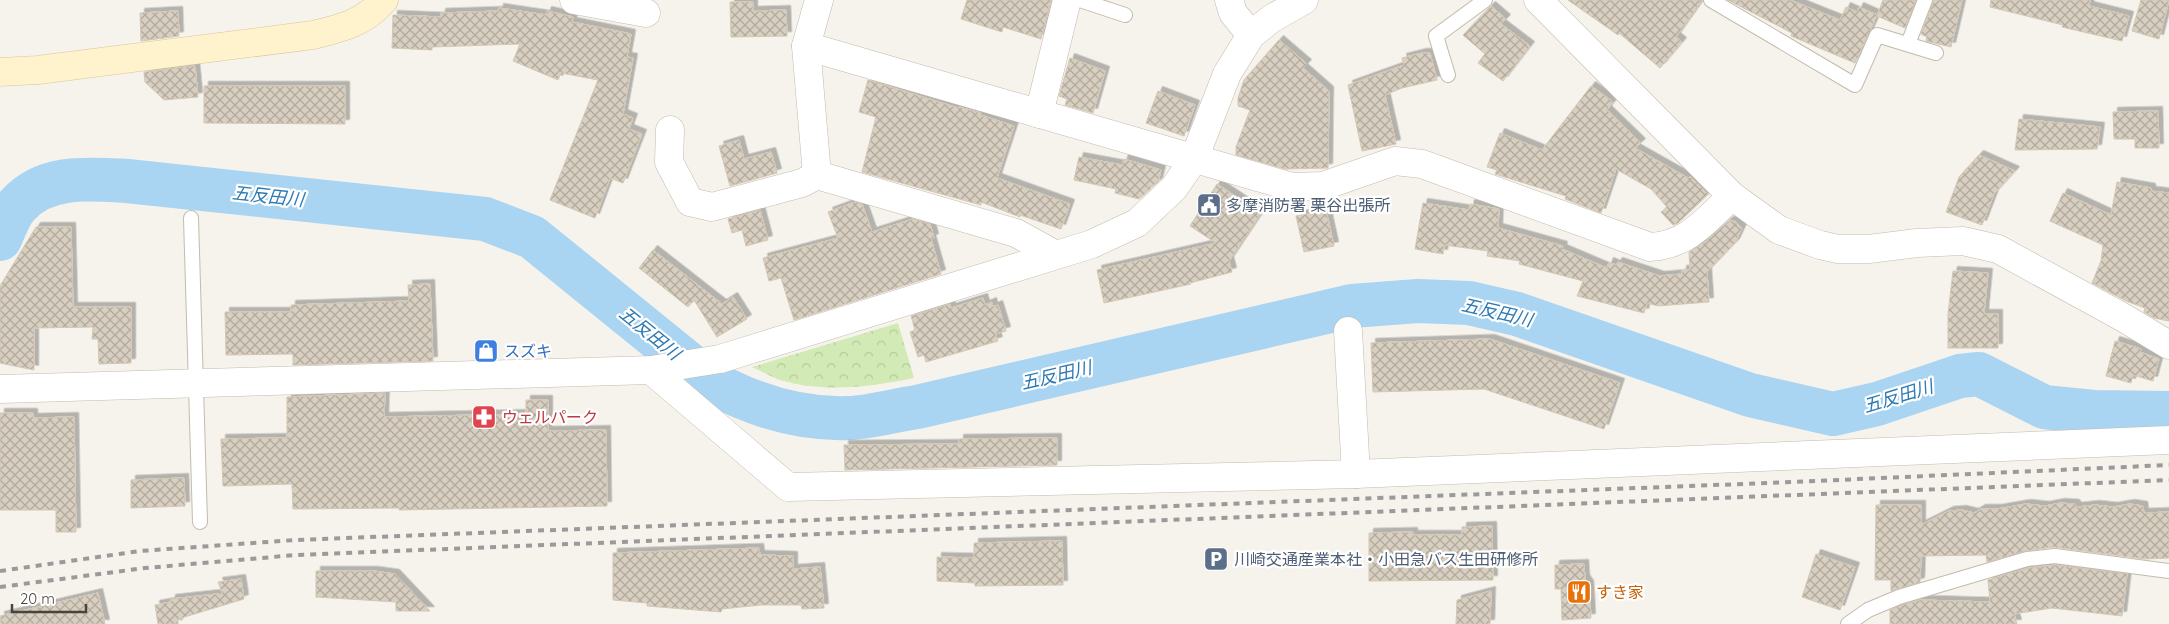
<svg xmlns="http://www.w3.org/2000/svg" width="2169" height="624" viewBox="0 0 2169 624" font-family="Quicksand,'Noto Sans JP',sans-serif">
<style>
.forest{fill:url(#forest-crowns)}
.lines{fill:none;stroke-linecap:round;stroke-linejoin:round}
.river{stroke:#a9d4f2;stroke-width:44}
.building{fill:url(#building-cross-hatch);stroke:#d3c7b4;filter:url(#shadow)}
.lane-casing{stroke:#c2bbae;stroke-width:16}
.street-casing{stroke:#c2bbae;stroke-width:29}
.secondary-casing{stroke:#d6c79b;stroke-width:29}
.lane{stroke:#fff;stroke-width:14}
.street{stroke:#fff;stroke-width:28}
.secondary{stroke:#fff3cd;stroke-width:28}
.rail{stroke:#9a9a9a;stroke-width:4;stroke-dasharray:6 6;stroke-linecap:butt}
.labels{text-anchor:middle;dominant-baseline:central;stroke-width:4.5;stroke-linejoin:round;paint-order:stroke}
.service-label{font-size:16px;fill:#4e5e75;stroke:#fff;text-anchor:start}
.shop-label{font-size:16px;fill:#366cbe;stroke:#fff;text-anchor:start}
.health-label{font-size:16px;fill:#be3a42;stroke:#fff;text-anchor:start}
.food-label{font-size:16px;fill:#c56008;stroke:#fff;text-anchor:start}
.water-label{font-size:18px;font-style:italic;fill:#2e7ab2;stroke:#fff}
</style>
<defs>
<pattern id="forest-crowns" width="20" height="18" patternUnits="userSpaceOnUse" patternTransform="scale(1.25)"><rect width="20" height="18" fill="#d2eab5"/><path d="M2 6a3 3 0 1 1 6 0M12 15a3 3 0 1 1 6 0" fill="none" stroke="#b6ca9c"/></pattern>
<pattern id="building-cross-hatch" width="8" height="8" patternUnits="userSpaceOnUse" patternTransform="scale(1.25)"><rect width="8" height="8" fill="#d8cfc1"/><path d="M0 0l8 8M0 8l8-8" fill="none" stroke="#b1aa9e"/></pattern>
<filter id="shadow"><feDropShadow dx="4.5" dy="-4.5" stdDeviation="0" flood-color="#0004"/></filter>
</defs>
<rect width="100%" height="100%" fill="#f6f3ec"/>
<!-- forest -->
<path class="forest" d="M898,323L914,378C870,387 824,393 780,380C771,377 761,371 752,367Z"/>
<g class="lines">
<!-- river -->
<path class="river" d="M0,239C5,228 10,213 18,205C45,174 90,179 127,181L485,219L532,237L711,382C753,405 800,420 849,418C872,417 895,410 917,407L1352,306L1418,301L1469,303L1517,314L1750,395L1833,414L1877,404L1960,376L1979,374L2044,407L2094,412L2169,413"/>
</g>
<!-- building -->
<g class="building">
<path d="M967,0H1051L1041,39L1003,27L1002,32L961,19Z"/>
<path d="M1568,0H1702L1676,37L1682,42L1660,68L1619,33L1618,35Z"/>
<path d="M1728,0H1790L1840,20L1846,7L1857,12L1859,7L1877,15L1855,63L1791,36L1792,33Z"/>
<path d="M1883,0H1916L1905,28L1877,16Z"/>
<path d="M1934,0H1962L1951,47L1926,41L1927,37L1921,34Z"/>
<path d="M1991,0H2090L2089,6L2129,16L2122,41L2062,27L2063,25L1990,7Z"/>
<path d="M2141,0H2169L2159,39L2132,31Z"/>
<path d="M730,2H753V11L786,10L787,36L731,37Z"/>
<path d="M1491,6L1506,19L1501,24L1530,46L1503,81L1478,63L1485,54L1463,35Z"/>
<path d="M499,8L546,15L547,11L573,17L572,22L631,34L627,57L633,58L623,114L633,118L629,129L642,134L623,183L610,178L595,218L550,200L598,80L561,73L558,80L513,61L520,44L432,47V50L392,48L393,15L441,17V13L499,11Z"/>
<path d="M178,11L179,36L141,41L140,13Z"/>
<path d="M1279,40L1307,64L1303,68L1329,91L1328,168L1285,169L1236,155V147L1250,110L1238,106V98L1244,80Z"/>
<path d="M1422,53H1430L1437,80L1402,88L1385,95L1396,144L1362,151L1348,85L1404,65L1402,58Z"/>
<path d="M1070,58L1105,71L1093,113L1065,105L1067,99L1059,96Z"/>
<path d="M195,66L198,97L164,100L145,82L144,72Z"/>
<path d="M868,80L958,108L959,107L981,113L980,115L1014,126L997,178L1070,204L1061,229L1020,215V217L981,202V205L862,172L876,117L859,112Z"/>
<path d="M204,86H345V124L204,123Z"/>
<path d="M1591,86L1613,102L1607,110L1641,143L1635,148L1688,178L1690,176L1708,194L1678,223L1673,225L1661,212L1667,207L1651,189L1616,169L1601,213L1565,199L1566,196L1495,174L1497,170L1487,167L1500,133L1542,150Z"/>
<path d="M1158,91L1195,105L1184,136L1146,123Z"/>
<path d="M2158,111L2159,148H2135V139H2114L2113,112Z"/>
<path d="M2019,119L2100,127L2097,149L2015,150Z"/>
<path d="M739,140L744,159L771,152L777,173L730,186L719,146Z"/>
<path d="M1979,155L2015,171L1994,194L1982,225L1946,212L1959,177Z"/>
<path d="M1079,157L1122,165L1124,159L1161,170L1158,182L1152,187L1148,186L1146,193L1139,199L1115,193L1116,189L1074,180Z"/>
<path d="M2117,182L2151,188V191L2169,193V321L2154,318L2144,312L2145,308L2126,301L2092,283L2101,261L2103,245L2050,221L2063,193L2111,215Z"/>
<path d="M1217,184L1261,213L1229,261L1232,272L1190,283L1191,284L1104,303L1097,270L1216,243L1190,226Z"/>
<path d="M855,202L862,204L872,232L913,219L930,224L934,238L931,239L941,274L794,320L781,278L769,281L763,258L838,238L828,212Z"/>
<path d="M1423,203L1469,210L1470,204L1499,209L1498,228L1563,246L1562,249L1607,268L1609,262L1616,265L1618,262L1660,276L1682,274V270H1690L1689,252L1705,242L1729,221H1734L1742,228L1735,243L1707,272L1709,302L1658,306L1647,303L1644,313L1577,296L1583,281L1519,264L1520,261L1487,256L1488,251L1444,245L1443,254L1415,249Z"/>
<path d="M760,210L768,240L746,246L742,230L732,233L728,219Z"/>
<path d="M1326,210L1334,246L1304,252L1296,216Z"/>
<path d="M36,227H71L73,307H131V363L99,364L98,339H92L93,327L34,328V370L0,363V286Z"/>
<path d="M653,250L722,304L733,297L747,319L717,337L694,300L688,307L639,268Z"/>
<path d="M1953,271L1988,273L1984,314H1998V348H1948V314Z"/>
<path d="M430,284L433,361L293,365V354L226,355L225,312H291V305L409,301L408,285Z"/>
<path d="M983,298L985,305L992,302L993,307L998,305L1006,331L995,334L998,341L926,362L924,355L918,357L910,332L915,330L911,316L950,304L951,308Z"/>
<path d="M1490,339L1620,383L1604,429L1484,389L1373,392L1371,343Z"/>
<path d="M2115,341L2141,349L2140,352L2159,359L2153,381L2133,375L2131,383L2106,376Z"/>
<path d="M385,393L384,417L526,414V400H548V431L606,430L607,506L399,510V508L293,509L292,484L223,486L221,439L287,438V397Z"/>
<path d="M0,413H33V418L74,417L76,532H56V510H0Z"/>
<path d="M1057,438V465L845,470L844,445L959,444V439Z"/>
<path d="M184,478L185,506L131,508V480Z"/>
<path d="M2060,503L2075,504L2077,507L2095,505L2113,507L2130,504L2143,506L2144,513L2169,512V558L2145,559L2054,547L2025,551L1987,562L1986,555L1921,556L1920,582L1891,591V580H1875L1876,505H1921V525L1949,511L1962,510L1974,513L1981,509H1997L2026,504L2045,506Z"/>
<path d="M1492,526L1493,580L1369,581V533L1413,532V535H1462V527Z"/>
<path d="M1062,541L1063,585L975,586V583L937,581V557L974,558V543Z"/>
<path d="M759,548L760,555L793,556V569L820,567L824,608L802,609L801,605H761L722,609L721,612L647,606V603L613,600V553Z"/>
<path d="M1816,554L1855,567L1840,610L1802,597Z"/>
<path d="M1584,564L1585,579L1589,585L1591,618L1562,620L1561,589H1555V565Z"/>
<path d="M2055,565L2127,574L2122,616L2052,608L2014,614L2017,624H1890V610L1902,605L1920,600L1990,602L1988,580L2029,568Z"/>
<path d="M316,571H374L395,574L430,611H396V602L316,597Z"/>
<path d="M241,579L244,599L178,619V624H158L155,605L171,602V599L217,594L223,595L218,582Z"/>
<path d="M1491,591L1490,624H1456L1457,600Z"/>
<path d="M98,593L105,624H1L0,616Z"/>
</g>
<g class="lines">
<defs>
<g id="lane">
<path d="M1080,0L1125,15"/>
<path d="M1711,0L1855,85L1877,35L1936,53"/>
<path d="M1908,44L1925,0"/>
<path d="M1448,75L1436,36L1485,0"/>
<path d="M191,218L200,522"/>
<path d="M1848,624L1868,610L1899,597L2027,559L2055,556L2169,571"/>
</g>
<g id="street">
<path d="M574,0L646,13"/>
<path d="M1229,0L1233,13L1251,35"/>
<path d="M1538,0L1732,196L1779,230L1820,245L1838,249H1869L1917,243L1963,241L1998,249L2124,318L2169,345"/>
<path d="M806,46L1292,187L1323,186L1395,161L1422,164L1650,247C1688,245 1706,220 1732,196"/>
<path d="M1039,114L1067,0"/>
<path d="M670,130L669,162L690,202L712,207L802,183L817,175L1016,233L1054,254"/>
<path d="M817,175L806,46L819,0"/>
<path d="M1348,331L1356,474"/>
<path d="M651,370L788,487L1356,474L2169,440"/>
<path d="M0,389L651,370L720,359L1092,244L1137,223L1174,188L1194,159L1227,74L1251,35L1271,19L1304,0"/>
</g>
<path id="secondary" d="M0,72L38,70L313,35C342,28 364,23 384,0"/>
</defs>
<!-- lane casing -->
<use href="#lane" class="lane-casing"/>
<!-- street casing -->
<use href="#street" class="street-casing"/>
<!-- secondary casing -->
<use href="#secondary" class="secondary-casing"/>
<!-- lane -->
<use href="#lane" class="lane"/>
<!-- street -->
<use href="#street" class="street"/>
<!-- secondary -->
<use href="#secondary" class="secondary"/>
<!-- rail -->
<g class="rail">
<path d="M0,571L140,551L295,540L1793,482L2169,465"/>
<path d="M0,587L145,568L296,555L2169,480"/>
</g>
</g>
<!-- icons -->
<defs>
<symbol id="civic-square" viewBox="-11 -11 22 22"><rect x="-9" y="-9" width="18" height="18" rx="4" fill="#5c6f8a" stroke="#fff"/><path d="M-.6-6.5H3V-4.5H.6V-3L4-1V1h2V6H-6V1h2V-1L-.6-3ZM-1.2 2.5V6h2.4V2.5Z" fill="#fff"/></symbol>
<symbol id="shop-square" viewBox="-11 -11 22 22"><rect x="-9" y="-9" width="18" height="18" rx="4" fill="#3f7fe0" stroke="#fff"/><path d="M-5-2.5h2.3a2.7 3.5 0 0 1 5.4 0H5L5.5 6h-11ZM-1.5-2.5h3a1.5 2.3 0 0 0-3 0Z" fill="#fff"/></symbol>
<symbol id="pharmacy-square" viewBox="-11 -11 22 22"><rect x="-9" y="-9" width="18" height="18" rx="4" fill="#e0444e" stroke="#fff"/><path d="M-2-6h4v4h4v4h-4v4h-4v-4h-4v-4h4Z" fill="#fff"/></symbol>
<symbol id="parking-square" viewBox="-11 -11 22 22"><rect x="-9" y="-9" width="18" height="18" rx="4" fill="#5c6f8a" stroke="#fff"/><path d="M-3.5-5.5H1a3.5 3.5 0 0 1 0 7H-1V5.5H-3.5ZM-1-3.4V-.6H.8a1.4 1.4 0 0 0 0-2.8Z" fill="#fff"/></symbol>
<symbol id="restaurant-square" viewBox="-11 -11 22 22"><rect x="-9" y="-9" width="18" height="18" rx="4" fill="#e8710a" stroke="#fff"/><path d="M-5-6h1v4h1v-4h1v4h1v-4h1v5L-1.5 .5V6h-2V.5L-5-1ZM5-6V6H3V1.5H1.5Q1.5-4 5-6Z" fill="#fff"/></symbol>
</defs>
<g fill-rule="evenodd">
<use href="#civic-square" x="1195" y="191" width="28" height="28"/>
<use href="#shop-square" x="472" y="337" width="28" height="28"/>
<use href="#pharmacy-square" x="470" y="403" width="28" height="28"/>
<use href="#parking-square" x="1202" y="545" width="28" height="28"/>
<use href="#restaurant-square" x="1565" y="578" width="28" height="28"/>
</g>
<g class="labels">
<!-- service labels -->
<g class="service-label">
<text x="1226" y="205">多摩消防署 栗谷出張所</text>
<text x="1234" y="559">川崎交通産業本社・小田急バス生田研修所</text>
</g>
<!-- shop labels -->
<g class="shop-label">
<text x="504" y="351">スズキ</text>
</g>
<!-- health labels -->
<g class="health-label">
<text x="502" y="417">ウェルパーク</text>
</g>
<!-- food labels -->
<g class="food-label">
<text x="1596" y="592">すき家</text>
</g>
<!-- water labels -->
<g class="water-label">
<text transform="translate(268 196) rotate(6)">五反田川</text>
<text transform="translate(1497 312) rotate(13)">五反田川</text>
<text transform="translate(650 333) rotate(39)">五反田川</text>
<text transform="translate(1056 375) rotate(-13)">五反田川</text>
<text transform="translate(1898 396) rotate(-17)">五反田川</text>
</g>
</g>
<!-- scale -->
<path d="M12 604v8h74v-8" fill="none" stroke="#4b4439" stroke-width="2.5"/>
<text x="20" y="604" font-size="15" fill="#4b4439" stroke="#ffffff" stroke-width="4" paint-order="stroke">20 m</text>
</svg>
